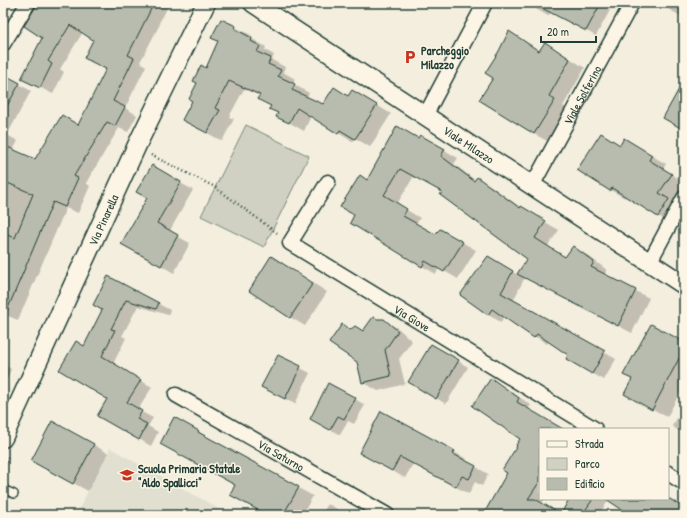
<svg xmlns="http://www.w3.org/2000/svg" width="687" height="518" viewBox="0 0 687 518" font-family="'Patrick Hand',sans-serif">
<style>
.built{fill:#e1dfd0}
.green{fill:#d0d1c2;stroke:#78877b}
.shadow{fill:#0003}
.building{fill:#b8bcae;stroke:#1f3d34}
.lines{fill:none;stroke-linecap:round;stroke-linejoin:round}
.service-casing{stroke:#1f3d34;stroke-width:10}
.minor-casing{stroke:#1f3d34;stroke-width:17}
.tertiary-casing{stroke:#1f3d34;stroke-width:21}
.path{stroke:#1f3d34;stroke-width:2.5;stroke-dasharray:1 3;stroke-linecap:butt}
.service{stroke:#fcf5e5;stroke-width:7}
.minor{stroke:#fcf5e5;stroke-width:14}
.tertiary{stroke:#fcf5e5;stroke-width:18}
.labels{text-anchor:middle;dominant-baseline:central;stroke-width:3;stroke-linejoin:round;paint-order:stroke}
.poi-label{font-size:12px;font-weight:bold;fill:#1f3d34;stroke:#fcf5e5;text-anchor:start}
.street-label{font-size:12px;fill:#1f3d34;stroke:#fcf5e5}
</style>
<rect width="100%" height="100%" fill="#f3eede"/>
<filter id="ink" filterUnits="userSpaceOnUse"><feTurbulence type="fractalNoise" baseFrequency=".025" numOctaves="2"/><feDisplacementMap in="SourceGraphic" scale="8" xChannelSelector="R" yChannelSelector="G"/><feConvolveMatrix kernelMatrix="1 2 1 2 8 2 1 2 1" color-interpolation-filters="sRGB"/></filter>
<g filter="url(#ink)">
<!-- built -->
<path class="built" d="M110,448L230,515H76Z"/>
<!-- green -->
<path class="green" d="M246,125L309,156L264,247L201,216Z"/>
<!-- shadow -->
<g class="shadow">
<path d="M39,3H170L159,23L160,24L140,62L146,66L125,108L137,115L128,132L119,128L86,183L90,186L78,213L66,208L18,320L3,314V82L6,76L31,91L7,135L18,141L13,150L35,160L79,126L107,70L85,58L95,39L83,32L60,69L64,72L53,94L35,85L44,37Z"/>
<path d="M526,3H597L610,10L596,36L551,12L548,16Z"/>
<path d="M657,3H684V18L670,10Z"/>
<path d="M221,20L251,35L249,37L266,47L265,50L274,55L272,60L285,67L283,72L295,79L293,84L309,93L307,98L323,105L349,97L367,99L391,114L370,147L355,138L353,142L311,116L304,131L278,116L279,114L270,109L272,106L259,99L260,96L244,89L229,117L234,119L222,141L198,128L193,100L219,42Z"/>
<path d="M524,41L540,51L560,52L585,68L563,106L569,110L549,142L534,134L494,78Z"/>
<path d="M601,134L621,146L639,148L666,164L663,169L684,182V185L673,203L683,209L673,225L626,196L625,198L610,190Z"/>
<path d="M420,136L458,158L454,164L476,181L477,178L491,186L521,208L559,230L548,246L565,258L573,247L587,255L607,270L604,275L649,298L632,333L525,277L513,301L616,359L604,380L567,359L569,354L549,341L547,344L504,316L501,322L488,315L461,295L488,258L518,275L528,259L443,192L414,176L397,204L420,218L416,224L436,235L440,230L476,250L458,279L439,268L436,274L422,266L368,181L418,140Z"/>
<path d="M152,167L193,190L169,232L190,243L174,273L123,243L149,198Z"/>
<path d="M272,257L327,292L305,326L290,317Z"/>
<path d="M108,277L170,310L168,315L138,306L122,336L126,338L113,364L152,387L138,410L153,418L148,426L158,432L151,446L99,416L108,399L85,347L103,310Z"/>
<path d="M383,320L399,329L412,341L399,359L405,384L378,391L363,382L350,330L364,332Z"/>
<path d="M684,343V385L667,417L640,402Z"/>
<path d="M431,345L468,367L446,404L410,382Z"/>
<path d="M278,356L310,373L295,404L273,393Z"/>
<path d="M3,364L11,369L3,389Z"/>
<path d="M503,386L531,405L528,409L561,429H540V499H545L541,504L561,515H484L508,473L522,438Z"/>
<path d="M355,399L365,405L354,424L348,421L340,435L321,424Z"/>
<path d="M684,408V435L672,426Z"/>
<path d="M175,419L213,440L212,441L313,496L302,515H268L236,485Z"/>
<path d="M94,445L108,453L88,491L47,469Z"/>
<path d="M454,452L467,459L466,461L488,474L482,486L475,482L469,494L413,464L405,478L360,453Z"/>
<path d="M668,498L684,509V515H632L609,500L598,515H561L571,499Z"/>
<path d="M328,504L348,515H321Z"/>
</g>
<!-- building -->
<g class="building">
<path d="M38,3H154L128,55L134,58L113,101L125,107L115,126L107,122L74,176L78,178L65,207L53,202L3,320V233L15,238L33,194L3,181V145L35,159L62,115L78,125L106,69L84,58L93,40L70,25L48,61L52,64L40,88L21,79L42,38L24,26Z"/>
<path d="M532,3H601L586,31Z"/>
<path d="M221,19L236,26L235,29L252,38L251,41L260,46L257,52L271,58L268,64L281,70L278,76L295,84L292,90L323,104L334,87L348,96L352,90L377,105L355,139L340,130L338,134L297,108L289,123L276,117L278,113L269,109L271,106L257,99L260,95L229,81L215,108L220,110L207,133L182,120L192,101L189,99L197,83L193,81L201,65L206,68L218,41L211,38Z"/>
<path d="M509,31L539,51L545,42L570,59L549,96L555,100L534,134L479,100L493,78L485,73L499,51Z"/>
<path d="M3,74L20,83L3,113Z"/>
<path d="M684,80V130L663,118Z"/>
<path d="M397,126L418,138L420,135L445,149L441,156L474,181L477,177L520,208L521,206L546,221L535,238L565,257L573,246L594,262L591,267L636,290L618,326L517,274L527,259L440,195L442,192L400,169L384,195L407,209L403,216L435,234L440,229L463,242L444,272L425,261L422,267L350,223L354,215L340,207L360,175L367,180Z"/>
<path d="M601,133L620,145L624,138L652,155L649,160L672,174L659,193L669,199L658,217L612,188L610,191L577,170Z"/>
<path d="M152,165L181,182L157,223L178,235L161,266L121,244L147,198L136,192Z"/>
<path d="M271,256L313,283L290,318L249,291Z"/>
<path d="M488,256L513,271L501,293L605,351L592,374L566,359L568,355L537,334L534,338L492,309L488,315L460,295Z"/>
<path d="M108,276L159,303L156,309L126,300L111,329L115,330L102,356L141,380L127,402L142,411L137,419L147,424L139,440L97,416L107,399L59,370L76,341L84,346L102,310L93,305Z"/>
<path d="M373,317L377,319H384L398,331L385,350L391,376L362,383L357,362L329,343L342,324L350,330L355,326L363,331Z"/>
<path d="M651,324L684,342V349L652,410L624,394L632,379L623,375Z"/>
<path d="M431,344L459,360L436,399L408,382Z"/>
<path d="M278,355L301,366L285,399L261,387Z"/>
<path d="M491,378L519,398L517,402L563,429H540V481L528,499H535L561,514L569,499H593L582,515H483L507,473L502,470L517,446L516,445L520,439L472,406Z"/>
<path d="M328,383L356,398L344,419L338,416L330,430L310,419Z"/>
<path d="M381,411L455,451L453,454L476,466L469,479L462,476L456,487L400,457L392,471L359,453Z"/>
<path d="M174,417L199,431L198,432L299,487L283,515H267L230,495L235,485L160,444Z"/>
<path d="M52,421L94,444L73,484L31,461Z"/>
<path d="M606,499H670L684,508V515H630Z"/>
</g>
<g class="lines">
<defs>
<path id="service" d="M3,489L14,494"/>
<g id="minor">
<path d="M3,44L28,3"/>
<path d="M425,116L485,3"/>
<path id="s1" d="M328,182L290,243L595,429"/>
<path id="s2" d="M532,186L632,3"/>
<path d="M649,263L684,198"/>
<path id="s3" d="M176,395L387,515"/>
<path d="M668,473L684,483"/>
</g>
<g id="tertiary">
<path id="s4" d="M253,3L684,285"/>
<path id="s5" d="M3,438L138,143L206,3"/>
</g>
</defs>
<!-- service casing -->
<use href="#service" class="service-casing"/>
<!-- minor casing -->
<use href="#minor" class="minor-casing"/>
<!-- tertiary casing -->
<use href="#tertiary" class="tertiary-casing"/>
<!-- path -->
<g class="path">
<path d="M151,155L215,187L277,233"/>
<path d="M3,469L9,455"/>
</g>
<!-- service -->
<use href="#service" class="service"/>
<!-- minor -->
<use href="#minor" class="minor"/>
<!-- tertiary -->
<use href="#tertiary" class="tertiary"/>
</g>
</g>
<!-- icons -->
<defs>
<symbol id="parking-bare" viewBox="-9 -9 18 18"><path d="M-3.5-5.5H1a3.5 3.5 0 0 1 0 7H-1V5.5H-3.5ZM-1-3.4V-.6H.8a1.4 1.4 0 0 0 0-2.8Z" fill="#c8321e" stroke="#fcf5e5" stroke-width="2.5" paint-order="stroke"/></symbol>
<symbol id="school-bare" viewBox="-9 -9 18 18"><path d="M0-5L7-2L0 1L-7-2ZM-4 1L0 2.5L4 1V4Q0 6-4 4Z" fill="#c8321e" stroke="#fcf5e5" stroke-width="2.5" paint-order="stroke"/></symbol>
</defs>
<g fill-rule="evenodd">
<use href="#parking-bare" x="400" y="47" width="20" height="20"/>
<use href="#school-bare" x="117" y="465" width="20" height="20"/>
</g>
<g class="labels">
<!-- poi labels -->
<g class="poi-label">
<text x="421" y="50">Parcheggio<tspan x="421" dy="14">Milazzo</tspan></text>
<text x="138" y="468">Scuola Primaria Statale<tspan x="138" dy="14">"Aldo Spallicci"</tspan></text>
</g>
<!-- street labels -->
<g class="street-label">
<text stroke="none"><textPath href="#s2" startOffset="104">Viale Solferino</textPath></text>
<text stroke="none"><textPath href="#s4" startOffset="258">Viale Milazzo</textPath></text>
<text stroke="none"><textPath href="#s5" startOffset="240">Via Pinarella</textPath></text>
<text stroke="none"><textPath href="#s1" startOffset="215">Via Giove</textPath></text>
<text stroke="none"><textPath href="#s3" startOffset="121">Via Saturno</textPath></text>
</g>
</g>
<!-- margin -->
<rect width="687" height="518" fill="none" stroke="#fcf5e5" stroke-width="16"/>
<rect x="8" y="8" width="671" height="502" fill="none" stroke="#1f3d34" stroke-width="1.5" filter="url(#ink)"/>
<!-- legend -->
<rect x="539" y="428" width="130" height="72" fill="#fcf5e5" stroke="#a4ab9e"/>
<rect x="547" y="441" width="20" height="6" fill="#fcf5e5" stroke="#a4ab9e"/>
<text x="575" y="448" font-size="12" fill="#1f3d34">Strada</text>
<rect x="547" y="458" width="20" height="12" fill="#d0d1c2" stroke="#a4ab9e"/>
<text x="575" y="468" font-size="12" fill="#1f3d34">Parco</text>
<rect x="547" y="478" width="20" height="12" fill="#b8bcae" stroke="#a4ab9e"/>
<text x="575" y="488" font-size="12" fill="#1f3d34">Edificio</text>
<!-- scale -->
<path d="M541 36v6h55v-6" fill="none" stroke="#1f3d34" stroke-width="2"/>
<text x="547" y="36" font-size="12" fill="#1f3d34" stroke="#fcf5e5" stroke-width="3" paint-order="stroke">20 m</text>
</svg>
